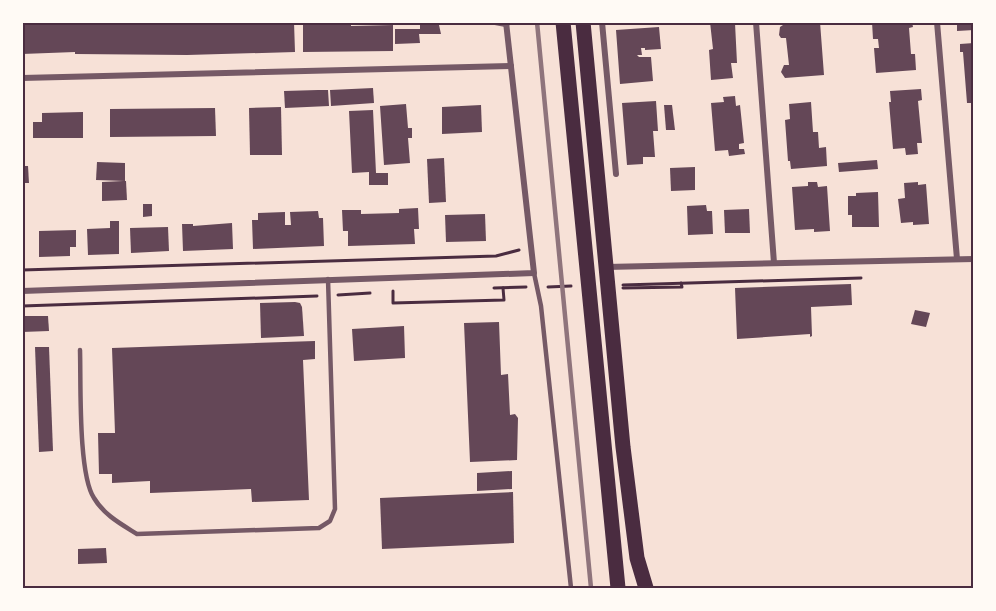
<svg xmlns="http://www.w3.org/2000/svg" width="996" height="611" viewBox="0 0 996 611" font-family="Cabin,sans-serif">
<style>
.building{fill:#644757}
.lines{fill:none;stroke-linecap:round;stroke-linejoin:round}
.path{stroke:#4a2c40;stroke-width:3}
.service{stroke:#755966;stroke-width:4.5}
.minor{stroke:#755966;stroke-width:6}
.primary{stroke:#4a2c40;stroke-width:15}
.rail{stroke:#8f747c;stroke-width:4.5}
.neatline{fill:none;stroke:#4a2c40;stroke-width:2}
</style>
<rect width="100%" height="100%" fill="#f7e1d7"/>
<!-- building -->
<g class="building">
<path d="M294,22L295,52L187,55L75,54V52L22,54V23Z"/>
<path d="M303,22H351V26L393,25V51L303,52Z"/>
<path d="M710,22L735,23L737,63H731L733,78L711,80L709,50L713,49Z"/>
<path d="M804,22H820L824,75L785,78L781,72L784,65H789L786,38H781L779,35L780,27L783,25Z"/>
<path d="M872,22H912L913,27L909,28L911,54H915L916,70L876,73L874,48H879L878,39H873Z"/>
<path d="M957,22H974V30L957,31Z"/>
<path d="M420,25H439L441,34H419L420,43L395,44V29H420Z"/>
<path d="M659,27L661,49L645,50V48H641L642,55H637L639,57H651L653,81L620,84L616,30Z"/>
<path d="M974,43V103H967L963,52H960V44Z"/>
<path d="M373,88L374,103L331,106L330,90Z"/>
<path d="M921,89L922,100L918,101L922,143H917L918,154L906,155L905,148L893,149L889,102H891L890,91Z"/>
<path d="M318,90H328L329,106L285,108L284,91Z"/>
<path d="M735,96L736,106L740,105L744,143L739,144V149H744L745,154L729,156L728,150L715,151L711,103L724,102L723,97Z"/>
<path d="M656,101L658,131H653L655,157H643V164L627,165L622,103Z"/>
<path d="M811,102L813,132H818L819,148L826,147L827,166L791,169L790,161H788L785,120L790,119L789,104Z"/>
<path d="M406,104L408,128H412V138H408L410,163L384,165L380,106Z"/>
<path d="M481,105L482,132L442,134V107Z"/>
<path d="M664,105H672L675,130H666Z"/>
<path d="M281,107L282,155H250L249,108Z"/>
<path d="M215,108L216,136L110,137V109Z"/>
<path d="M373,110L376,173H388V185H369V172L352,173L349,111Z"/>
<path d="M83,112V138H33V122H42V113Z"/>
<path d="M444,158L446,202L429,203L427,159Z"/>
<path d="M877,160L878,169L839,172L838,163Z"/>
<path d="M97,162L125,163V181L96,180Z"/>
<path d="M22,166H28L29,183H22Z"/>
<path d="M695,167V190L671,191L670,168Z"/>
<path d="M123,181H126L127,200L102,201V182Z"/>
<path d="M808,182H817L818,187L827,186L830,231L814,232V229L795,230L792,187L808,186Z"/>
<path d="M918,182V185L926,184L929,224L913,225V222L901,223L898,199L905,198L904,183Z"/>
<path d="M878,192L879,227H852V215H848V196H856V193Z"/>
<path d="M143,204H152V216L143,217Z"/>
<path d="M706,205L707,211H712L713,234L688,235L687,206Z"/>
<path d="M418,208L419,229H414L415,244L348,246V231H343L342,210H361V214L399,213V209Z"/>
<path d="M749,209L750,233H725L724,210Z"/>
<path d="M318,211L319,218H323L324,246L253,249L252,220H258V213L285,212V225H291L290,212Z"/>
<path d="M485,214L486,241L446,242L445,215Z"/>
<path d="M110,221H119V254L88,255L87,229L110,228Z"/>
<path d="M232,223L233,249L183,251L182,224H193V226Z"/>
<path d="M168,227L169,251L131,253L130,228Z"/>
<path d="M76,230V247H70V256L39,257V231Z"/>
<path d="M851,284L852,305L811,307L812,336L810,337V334L737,339L735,288Z"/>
<path d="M295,302L300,303L302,307L304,336L261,338L260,303Z"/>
<path d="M915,310L930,313L926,327L911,324Z"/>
<path d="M22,316H48L49,331L22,332Z"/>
<path d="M499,322L501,375L508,374L510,415L515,414L518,418L517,460L470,462L464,323Z"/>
<path d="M404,326L405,358L354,361L352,329Z"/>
<path d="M315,341V359L303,360L309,500L252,502L251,489L150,493V481L112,483V474H99L98,433H115L112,348Z"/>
<path d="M35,347H49L53,451L39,452Z"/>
<path d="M512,471V489L477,491V473Z"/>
<path d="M513,492L514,543L382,549L380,498Z"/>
<path d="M106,548L107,563L78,564V549Z"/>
</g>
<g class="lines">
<!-- path -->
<g class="path">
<path d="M22,270L496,256L519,250"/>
<path d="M623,285L861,278"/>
<path d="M548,287L571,286"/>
<path d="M494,288L526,287"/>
<path d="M623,288L682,287L681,283"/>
<path d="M393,291V303L504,300L503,288"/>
<path d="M338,295L370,293"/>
<path d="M22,306L317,296"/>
</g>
<!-- service -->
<g class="service">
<path d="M491,22L507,25"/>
<path d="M534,273L541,306L571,588"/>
<path d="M80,350C81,383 78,474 94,498C104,515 121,524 137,534L319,528L330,521L335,509L328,279"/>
</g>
<!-- minor -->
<g class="minor">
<path d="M602,22L616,174"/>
<path d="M756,22L774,263"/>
<path d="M937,22L957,259"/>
<path d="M22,78L511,66"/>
<path d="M606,267L974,259"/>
<path d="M22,291L534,273L506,22"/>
</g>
<!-- primary -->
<g class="primary">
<path d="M563,22L618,588"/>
<path d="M583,22L623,447L637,558L646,588"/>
</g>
<!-- rail -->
<path class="rail" d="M537,22L591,588"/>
</g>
<!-- border -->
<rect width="996" height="611" fill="none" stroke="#fffaf5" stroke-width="48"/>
<rect x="24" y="24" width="948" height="563" class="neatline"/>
</svg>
